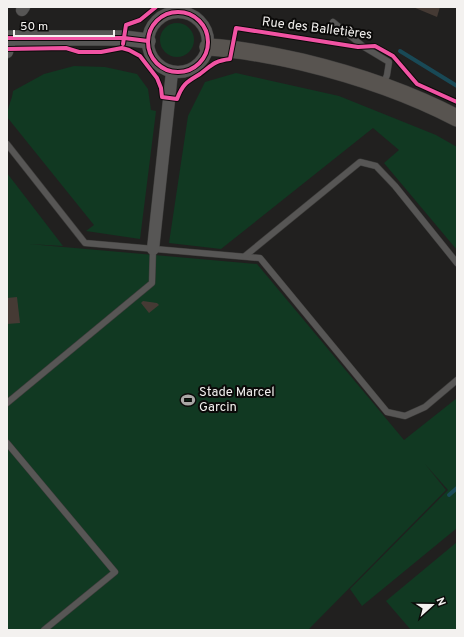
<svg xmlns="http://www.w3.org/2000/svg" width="464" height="637" viewBox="0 0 464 637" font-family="Overpass,sans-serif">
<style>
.green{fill:#113922}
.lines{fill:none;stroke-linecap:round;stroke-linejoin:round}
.stream{stroke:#194956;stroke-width:4}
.building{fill:#453a34}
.service-casing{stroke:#3d3c3b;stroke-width:7}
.minor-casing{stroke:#3d3c3b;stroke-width:13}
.tertiary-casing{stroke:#3d3c3b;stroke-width:16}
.secondary-casing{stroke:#3d3c3b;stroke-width:18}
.service{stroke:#575655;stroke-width:6}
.minor{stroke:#575655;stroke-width:12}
.tertiary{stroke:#575655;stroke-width:15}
.secondary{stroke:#585450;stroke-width:17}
.cycleway-casing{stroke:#0b0a09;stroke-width:6}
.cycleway{stroke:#f153a3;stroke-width:4}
.labels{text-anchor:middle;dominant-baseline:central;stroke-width:4;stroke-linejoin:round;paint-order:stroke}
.street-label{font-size:13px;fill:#f3f1ef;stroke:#0b0a09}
.poi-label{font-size:13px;fill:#f3f1ef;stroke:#0b0a09;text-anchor:start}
</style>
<rect width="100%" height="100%" fill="#21201f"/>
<!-- green -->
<g class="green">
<circle cx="177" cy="40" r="17"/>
<path d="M74,66L105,67L137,74L148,89L151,110L156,111L140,239L86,231L94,225L7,117C7,107 12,101 13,91L44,74Z"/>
<path d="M236,73L339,96L436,135L457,147V250L384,163L399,150L373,128L221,249L169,243L188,116L205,82Z"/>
<path d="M7,173L63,246L29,244L257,264L404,440L457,398V528L362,606L350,589L448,490L425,464L446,490L308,630H7Z"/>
<path d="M457,542V630H411L386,601Z"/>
</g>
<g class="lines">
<!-- stream -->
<g class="stream">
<path d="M400,51L457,86"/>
<path d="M449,495L457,488"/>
</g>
</g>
<!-- building -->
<g class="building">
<path d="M413,7H440L437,17Z"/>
<path d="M17,297L20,323L7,324V298Z"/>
<path d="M143,301L157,303L159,305L149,313L141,303Z"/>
</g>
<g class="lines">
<defs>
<g id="service">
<path d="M333,22L364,47L389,62L387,75L383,85"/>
<path d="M7,144L85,243L260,258L387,412L405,416L425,407L457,380"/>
<path d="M245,256L360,162L376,166L395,186L457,263"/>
<path d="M7,403L152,283L153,249"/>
<path d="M7,443L115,572L44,630"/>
</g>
<g id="minor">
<path d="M22,10L24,7"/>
<circle cx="178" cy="42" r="30"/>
<path d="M7,52L11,38"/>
<path d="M153,249L172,72"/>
</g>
<path id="tertiary" d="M7,38H124L148,41"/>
<path id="secondary" d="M208,47C240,49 271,55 302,62C356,75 407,92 457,118"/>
</defs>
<!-- service casing -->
<use href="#service" class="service-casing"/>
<!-- minor casing -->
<use href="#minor" class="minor-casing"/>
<!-- tertiary casing -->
<use href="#tertiary" class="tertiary-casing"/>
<!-- secondary casing -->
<use href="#secondary" class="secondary-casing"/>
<!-- service -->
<use href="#service" class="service"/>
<!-- minor -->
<use href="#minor" class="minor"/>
<!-- tertiary -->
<use href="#tertiary" class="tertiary"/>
<!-- secondary -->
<use href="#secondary" class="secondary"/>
<defs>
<g id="cycleway">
<circle cx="178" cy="42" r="30"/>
<path d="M7,38H124L148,41"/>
<path d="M123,44L126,25L140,20L156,7"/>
<path d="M7,49L66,48L79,52H101L122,48L129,50L140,56L157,78L161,88L162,97L177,99C183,83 187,82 200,74C212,65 214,61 230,59L236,28L358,47L375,46L393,56L417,84L457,102"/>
</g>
</defs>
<!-- cycleway casing -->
<use href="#cycleway" class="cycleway-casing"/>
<!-- cycleway -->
<use href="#cycleway" class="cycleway"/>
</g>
<!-- icons -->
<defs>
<symbol id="stadium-bare" viewBox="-9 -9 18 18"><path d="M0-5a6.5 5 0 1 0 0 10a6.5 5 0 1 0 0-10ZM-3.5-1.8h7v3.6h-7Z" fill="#aaa8a6" stroke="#0b0a09" stroke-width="2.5" paint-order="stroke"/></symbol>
</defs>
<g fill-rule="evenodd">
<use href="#stadium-bare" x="178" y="390" width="20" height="20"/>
</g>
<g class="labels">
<!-- street labels -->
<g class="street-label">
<text transform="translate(317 29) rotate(7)">Rue des Balletières</text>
</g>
<!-- poi labels -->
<g class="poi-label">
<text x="199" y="393">Stade Marcel<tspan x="199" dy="15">Garcin</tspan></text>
</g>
</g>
<!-- border -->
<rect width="464" height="637" fill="none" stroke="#f3f1ef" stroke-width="16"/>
<!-- north arrow -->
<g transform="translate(432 605) rotate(69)" stroke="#0b0a09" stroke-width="3" paint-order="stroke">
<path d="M0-3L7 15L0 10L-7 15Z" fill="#f3f1ef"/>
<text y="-6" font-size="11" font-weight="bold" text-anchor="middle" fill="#f3f1ef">N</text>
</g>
<!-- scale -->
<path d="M14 30v6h100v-6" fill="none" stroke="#f3f1ef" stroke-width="2"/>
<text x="20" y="30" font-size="12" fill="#f3f1ef" stroke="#0b0a09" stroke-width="3" paint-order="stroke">50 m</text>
</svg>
